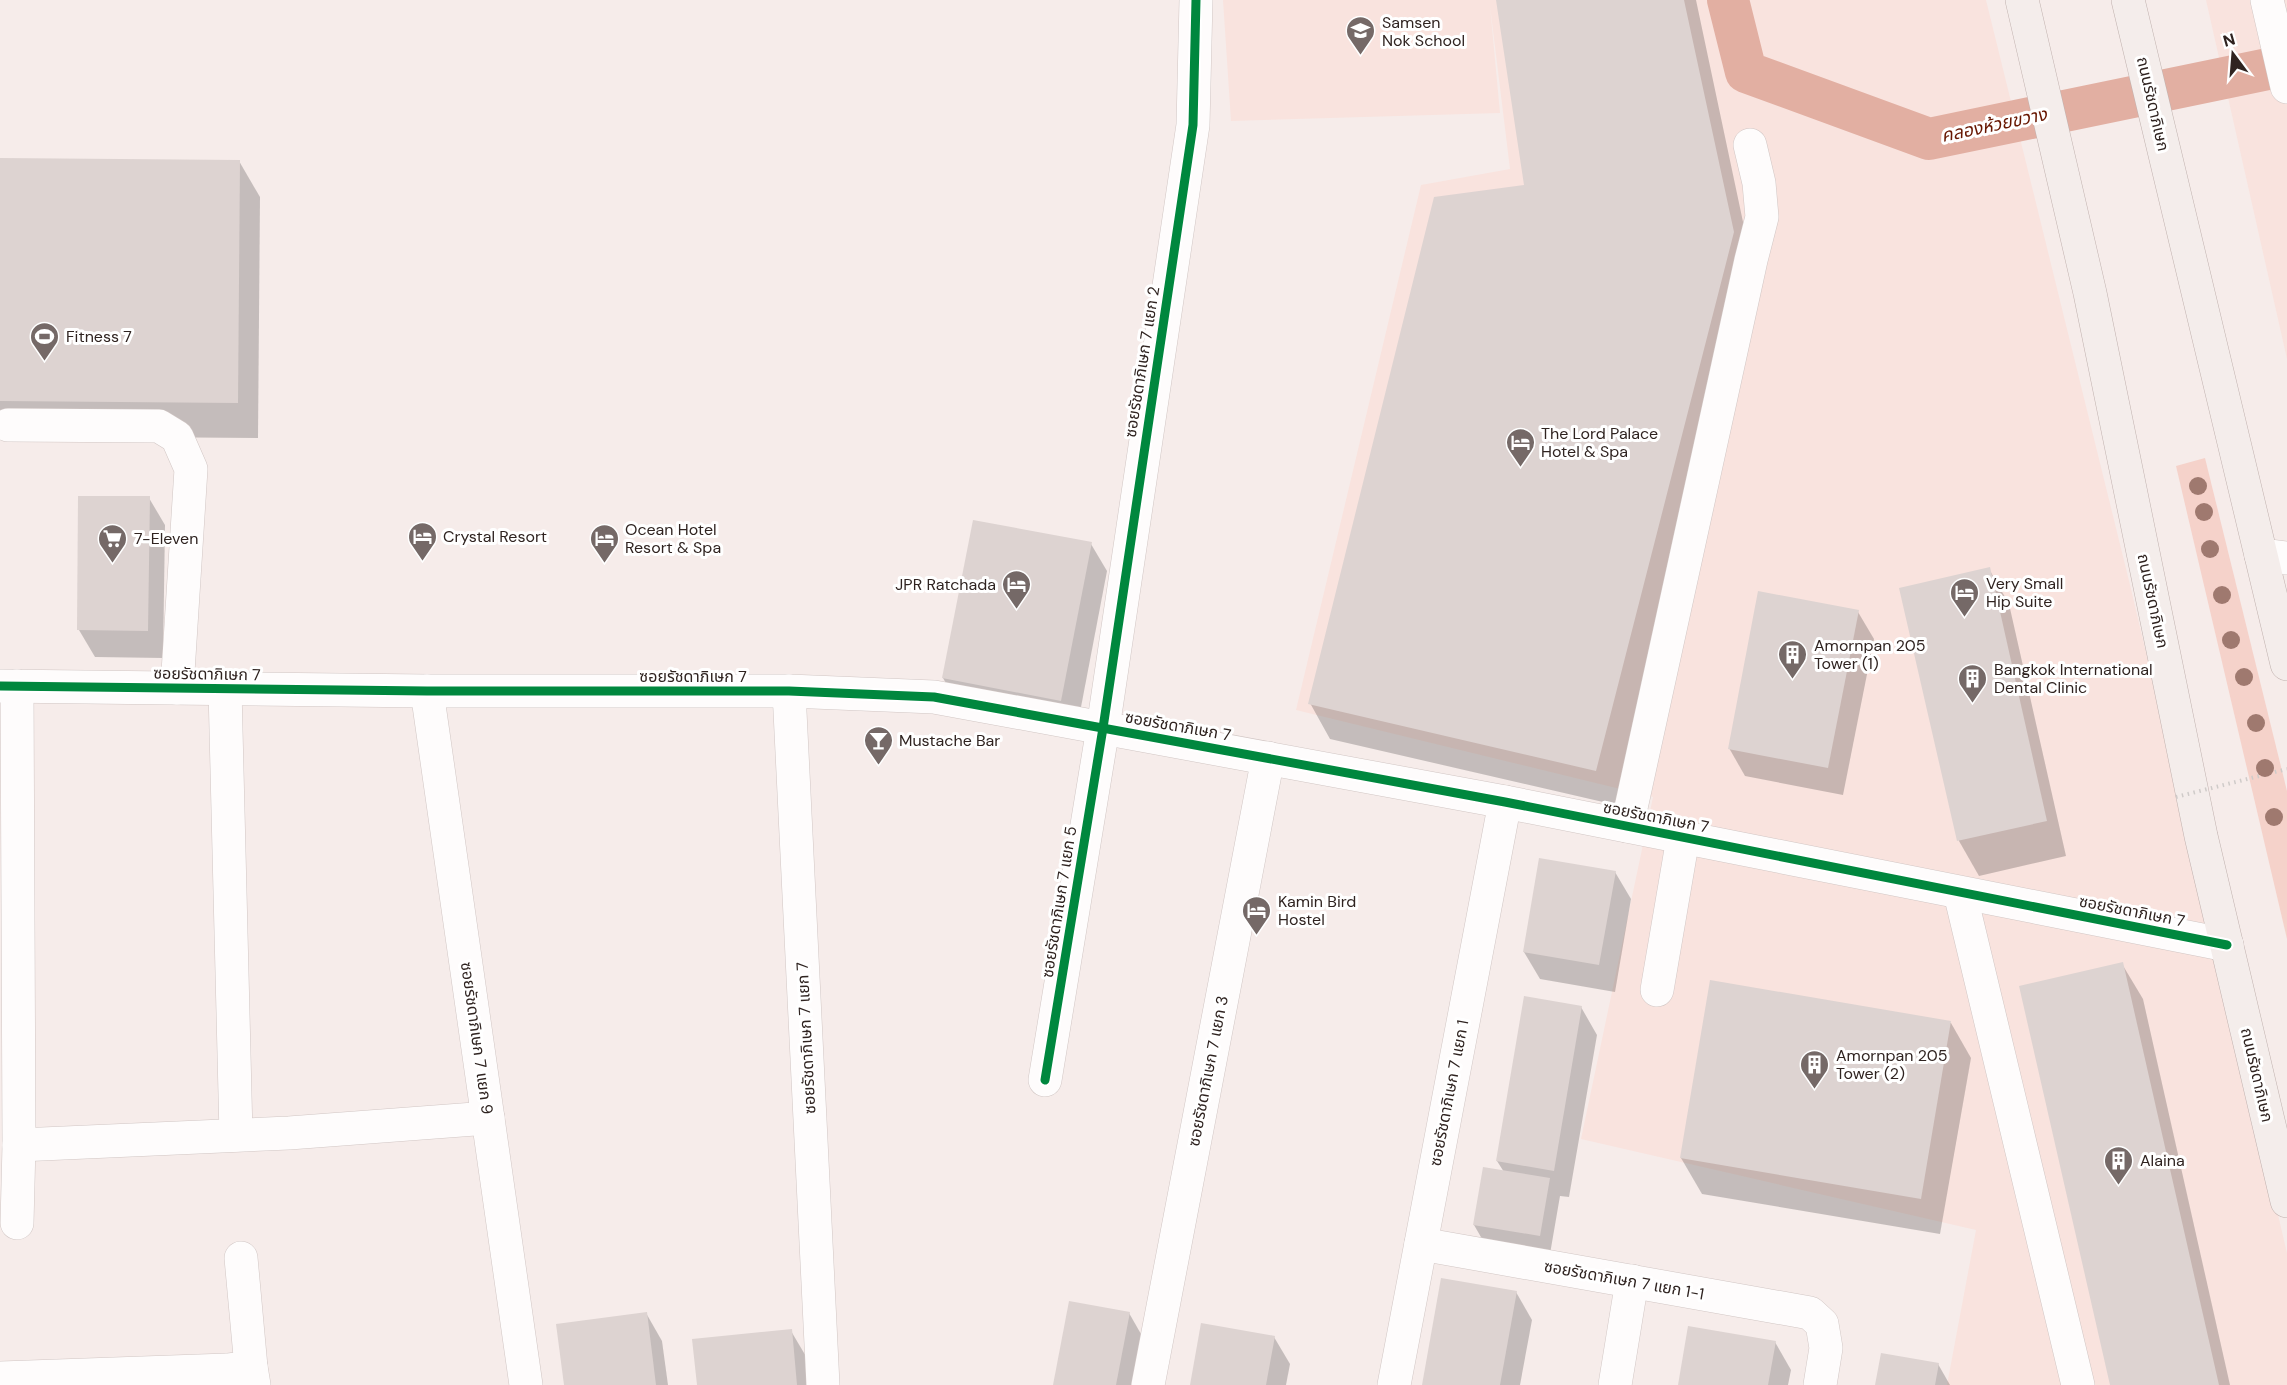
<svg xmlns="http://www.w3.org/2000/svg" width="2287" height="1385" viewBox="0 0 2287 1385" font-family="'DM Sans','Noto Sans Thai',sans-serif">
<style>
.built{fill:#f9e3de}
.green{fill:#f5d2ca}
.shadow{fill:#0003}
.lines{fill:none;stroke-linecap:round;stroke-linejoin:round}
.canal{stroke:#e2afa2;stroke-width:42}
.building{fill:#ddd3d1}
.minor-casing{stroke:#d1c6c4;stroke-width:34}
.major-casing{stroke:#c1b2af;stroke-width:34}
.minor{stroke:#fefcfc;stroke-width:33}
.major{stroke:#f4edeb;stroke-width:33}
.path-bridge{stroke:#cfcbc9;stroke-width:4;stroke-dasharray:1.5 4.5;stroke-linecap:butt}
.cycleway-casing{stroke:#fff;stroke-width:13}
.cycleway{stroke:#00873e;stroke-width:9}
.tree{fill:#9f796f}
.labels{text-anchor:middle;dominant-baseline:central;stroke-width:6;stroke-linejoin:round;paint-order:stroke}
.poi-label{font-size:16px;fill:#2f2320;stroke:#fff;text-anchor:start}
.street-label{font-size:16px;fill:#2f2320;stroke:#fff}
.water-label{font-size:18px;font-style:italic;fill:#671600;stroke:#fff}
</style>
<rect width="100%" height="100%" fill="#f6ecea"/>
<!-- built -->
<g class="built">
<path d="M1223,0H1986L2131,589L2287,1253V1385H1947L1976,1230L1581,1139L1653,797L1296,710L1421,185L1510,169L1490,6L1500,113L1231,121Z"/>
<path d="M2206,0H2287V359Z"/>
</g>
<!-- green -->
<path class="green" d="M2205,458L2287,791V939L2176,466Z"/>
<!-- shadow -->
<g class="shadow">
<path d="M1497,0H1696L1753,269L1616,805L1330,739L1310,703L1526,187Z"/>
<path d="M0,160L239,161L260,197L258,438L0,436Z"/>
<path d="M80,498H149L165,525L163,658L95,657L79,630Z"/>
<path d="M1091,544L1107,571L1077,728L959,706L943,678Z"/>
<path d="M1989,569L2009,604L2066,856L1979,876L1959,841L1901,589Z"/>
<path d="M1858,612L1874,639L1843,795L1745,776L1729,748Z"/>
<path d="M1615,872L1631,899L1615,992L1540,979L1524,952Z"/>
<path d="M2122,964L2143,999L2230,1385H2112Z"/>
<path d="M1711,982L1951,1023L1971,1058L1940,1234L1702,1194L1681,1158Z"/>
<path d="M1581,1007L1597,1035L1569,1197L1560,1196L1550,1254L1485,1244L1474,1225L1504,1172L1497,1161Z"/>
<path d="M1516,1292L1532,1320L1520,1385H1423Z"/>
<path d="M646,1313L662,1341L668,1385H565Z"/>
<path d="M1129,1313L1145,1341L1136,1385H1054Z"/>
<path d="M791,1331L807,1358L810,1385H698Z"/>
<path d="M1274,1337L1290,1364L1286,1385H1192Z"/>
<path d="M1775,1342L1791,1370L1788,1385H1679Z"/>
<path d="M1938,1364L1950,1385H1877Z"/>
</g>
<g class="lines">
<!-- canal -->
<path class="canal" d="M1728,0L1746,72L1929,139L2287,65"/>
</g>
<!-- building -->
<g class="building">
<path d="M1496,0H1684L1734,232L1596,771L1308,704L1434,197L1524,185Z"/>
<path d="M0,158L240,160L238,403L0,401Z"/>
<path d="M78,496H150L148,631L77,630Z"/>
<path d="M973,520L1092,542L1061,701L942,678Z"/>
<path d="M1990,567L2047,821L1957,841L1899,588Z"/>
<path d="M1758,591L1859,610L1828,768L1728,749Z"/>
<path d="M1539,858L1616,871L1599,965L1523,952Z"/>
<path d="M2123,962L2219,1385H2110L2019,986Z"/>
<path d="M1710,980L1951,1021L1921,1199L1680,1158Z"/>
<path d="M1524,996L1582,1006L1554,1171L1496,1161Z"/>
<path d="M1483,1167L1550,1178L1540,1236L1473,1225Z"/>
<path d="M1441,1278L1517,1291L1500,1385H1422Z"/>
<path d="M1069,1301L1130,1312L1116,1385H1053Z"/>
<path d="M647,1312L656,1385H564L556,1324Z"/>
<path d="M1201,1323L1275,1336L1266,1385H1190Z"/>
<path d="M1688,1326L1776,1341L1768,1385H1678Z"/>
<path d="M792,1329L797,1385H697L692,1339Z"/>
<path d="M1881,1353L1939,1363L1935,1385H1875Z"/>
</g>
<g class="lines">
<defs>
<g id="minor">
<path d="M2267,0L2287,87"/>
<path d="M8,425L159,426L177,437L191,469L177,688"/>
<path d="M2261,555L2287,558"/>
<path d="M0,686L427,691H789L934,697L1505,802L2227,945"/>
<path d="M17,686L19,1145L17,1223"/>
<path d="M225,689L236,1135"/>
<path d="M427,691L526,1385"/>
<path d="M789,691L823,1385"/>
<path d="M1627,826L1751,260L1762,217L1759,183L1750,145"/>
<path d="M1960,893L2078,1385"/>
<path d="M1657,990L1683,838"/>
<path d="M1045,1080L1103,728L1193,125L1196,0"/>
<path d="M19,1145L289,1133L488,1118"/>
<path d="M1421,1244L1810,1313L1822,1324L1826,1348L1820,1385"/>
<path d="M241,1258L251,1367"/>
<path d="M0,1378L227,1370L251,1367L254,1385"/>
<path d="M1148,1385L1268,758"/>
<path d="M1394,1385L1505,802"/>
<path d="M1615,1385L1632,1281"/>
</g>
<g id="major">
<path d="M2022,0L2090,293L2201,836L2287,1201"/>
<path d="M2128,0L2287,664"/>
</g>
</defs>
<!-- minor casing -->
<use href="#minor" class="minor-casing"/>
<!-- major casing -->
<use href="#major" class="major-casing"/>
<!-- minor -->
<use href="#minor" class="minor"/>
<!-- major -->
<use href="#major" class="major"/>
<!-- path-bridge -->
<path class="path-bridge" d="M2176,797L2287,769"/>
<defs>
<g id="cycleway">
<path d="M0,686L427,691H789L934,697L1505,802L2227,945"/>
<path d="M1045,1080L1103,728L1193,125L1196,0"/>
</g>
</defs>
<!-- cycleway casing -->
<use href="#cycleway" class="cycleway-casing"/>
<!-- cycleway -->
<use href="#cycleway" class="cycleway"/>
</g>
<!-- trees -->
<g class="tree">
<circle cx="2198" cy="486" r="9"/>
<circle cx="2204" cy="512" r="9"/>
<circle cx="2210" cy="549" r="9"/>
<circle cx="2222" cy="595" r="9"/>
<circle cx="2231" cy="640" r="9"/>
<circle cx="2244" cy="677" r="9"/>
<circle cx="2256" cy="723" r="9"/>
<circle cx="2265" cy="768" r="9"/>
<circle cx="2274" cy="817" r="9"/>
</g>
<!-- icons -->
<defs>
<symbol id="school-pin" viewBox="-11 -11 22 30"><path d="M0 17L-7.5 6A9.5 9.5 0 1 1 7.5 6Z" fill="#756967" stroke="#fff"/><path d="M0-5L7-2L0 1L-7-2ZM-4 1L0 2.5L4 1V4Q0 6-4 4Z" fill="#fff"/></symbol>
<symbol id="stadium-pin" viewBox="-11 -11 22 30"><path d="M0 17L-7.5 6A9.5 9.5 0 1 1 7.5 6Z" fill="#756967" stroke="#fff"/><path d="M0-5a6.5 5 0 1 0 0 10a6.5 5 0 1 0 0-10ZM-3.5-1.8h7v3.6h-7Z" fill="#fff"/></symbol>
<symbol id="hotel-pin" viewBox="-11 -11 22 30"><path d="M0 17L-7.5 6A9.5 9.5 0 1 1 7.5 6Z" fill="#756967" stroke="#fff"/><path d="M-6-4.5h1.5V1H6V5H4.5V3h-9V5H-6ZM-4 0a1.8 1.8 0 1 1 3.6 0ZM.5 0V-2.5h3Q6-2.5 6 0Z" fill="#fff"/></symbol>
<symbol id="supermarket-pin" viewBox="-11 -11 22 30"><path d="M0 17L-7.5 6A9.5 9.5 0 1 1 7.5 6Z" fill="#756967" stroke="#fff"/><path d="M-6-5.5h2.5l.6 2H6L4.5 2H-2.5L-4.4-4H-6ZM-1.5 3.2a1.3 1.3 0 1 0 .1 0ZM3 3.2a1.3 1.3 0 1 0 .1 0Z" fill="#fff"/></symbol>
<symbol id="building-pin" viewBox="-11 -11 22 30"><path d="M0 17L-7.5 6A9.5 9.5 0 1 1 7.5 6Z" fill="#756967" stroke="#fff"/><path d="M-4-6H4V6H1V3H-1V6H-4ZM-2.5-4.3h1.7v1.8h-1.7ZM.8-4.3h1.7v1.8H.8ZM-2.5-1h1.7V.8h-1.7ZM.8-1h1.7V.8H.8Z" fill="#fff"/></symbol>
<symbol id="bar-pin" viewBox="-11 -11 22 30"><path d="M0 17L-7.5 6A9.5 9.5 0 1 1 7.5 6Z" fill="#756967" stroke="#fff"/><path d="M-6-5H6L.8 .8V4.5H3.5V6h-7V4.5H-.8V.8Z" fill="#fff"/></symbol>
</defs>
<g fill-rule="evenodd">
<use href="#school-pin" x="1344" y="14" width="33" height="45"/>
<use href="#stadium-pin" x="28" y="320" width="33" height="45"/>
<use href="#hotel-pin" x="1504" y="426" width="33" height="45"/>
<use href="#hotel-pin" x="406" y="520" width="33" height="45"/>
<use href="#supermarket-pin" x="96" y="522" width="33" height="45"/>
<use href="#hotel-pin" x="588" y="522" width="33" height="45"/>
<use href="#hotel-pin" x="1000" y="568" width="33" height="45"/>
<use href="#hotel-pin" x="1948" y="576" width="33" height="45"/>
<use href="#building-pin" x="1776" y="638" width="33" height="45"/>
<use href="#building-pin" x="1956" y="662" width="33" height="45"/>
<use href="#bar-pin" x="862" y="724" width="33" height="45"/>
<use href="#hotel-pin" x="1240" y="894" width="33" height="45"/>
<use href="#building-pin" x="1798" y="1048" width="33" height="45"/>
<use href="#building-pin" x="2102" y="1144" width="33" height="45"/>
</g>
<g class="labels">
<!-- poi labels -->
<g class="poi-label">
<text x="1382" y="22">Samsen<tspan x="1382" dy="18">Nok School</tspan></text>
<text x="66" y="336">Fitness 7</text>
<text x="1541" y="433">The Lord Palace<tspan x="1541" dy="18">Hotel &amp; Spa</tspan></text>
<text x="625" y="529">Ocean Hotel<tspan x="625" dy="18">Resort &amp; Spa</tspan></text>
<text x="443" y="536">Crystal Resort</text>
<text x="134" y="538">7-Eleven</text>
<text x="1986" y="583">Very Small<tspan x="1986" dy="18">Hip Suite</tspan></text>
<text x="996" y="584" text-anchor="end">JPR Ratchada</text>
<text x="1814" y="645">Amornpan 205<tspan x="1814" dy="18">Tower (1)</tspan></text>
<text x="1994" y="669">Bangkok International<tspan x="1994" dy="18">Dental Clinic</tspan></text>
<text x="899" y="740">Mustache Bar</text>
<text x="1278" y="901">Kamin Bird<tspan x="1278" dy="18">Hostel</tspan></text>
<text x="1836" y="1055">Amornpan 205<tspan x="1836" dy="18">Tower (2)</tspan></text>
<text x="2140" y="1160">Alaina</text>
</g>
<!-- street labels -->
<g class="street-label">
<text transform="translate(2153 104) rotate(77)">ถนนรัชดาภิเษก</text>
<text transform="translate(1142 362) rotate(-81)">ซอยรัชดาภิเษก 7 แยก 2</text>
<text transform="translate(2153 601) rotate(78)">ถนนรัชดาภิเษก</text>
<text transform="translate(207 674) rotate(1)">ซอยรัชดาภิเษก 7</text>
<text x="693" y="676">ซอยรัชดาภิเษก 7</text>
<text transform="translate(1178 726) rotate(10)">ซอยรัชดาภิเษก 7</text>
<text transform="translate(1656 817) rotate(11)">ซอยรัชดาภิเษก 7</text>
<text transform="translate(1059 902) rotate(-81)">ซอยรัชดาภิเษก 7 แยก 5</text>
<text transform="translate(2132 911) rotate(11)">ซอยรัชดาภิเษก 7</text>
<text transform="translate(477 1038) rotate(82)">ซอยรัชดาภิเษก 7 แยก 9</text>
<text transform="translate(806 1038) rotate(-93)">ซอยรัชดาภิเษก 7 แยก 7</text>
<text transform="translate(1208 1071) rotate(-79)">ซอยรัชดาภิเษก 7 แยก 3</text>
<text transform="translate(2257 1075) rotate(77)">ถนนรัชดาภิเษก</text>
<text transform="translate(1449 1093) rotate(-79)">ซอยรัชดาภิเษก 7 แยก 1</text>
<text transform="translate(1624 1280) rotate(10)">ซอยรัชดาภิเษก 7 แยก 1-1</text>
</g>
<!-- water labels -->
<g class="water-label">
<text transform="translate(1994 125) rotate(-12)">คลองห้วยขวาง</text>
</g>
</g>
<!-- north arrow -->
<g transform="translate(2233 54) rotate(344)" stroke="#ffffff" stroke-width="4.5" paint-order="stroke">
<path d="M0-4.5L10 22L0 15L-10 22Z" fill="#2f2320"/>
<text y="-9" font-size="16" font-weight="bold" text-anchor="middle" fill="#2f2320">N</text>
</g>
</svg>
